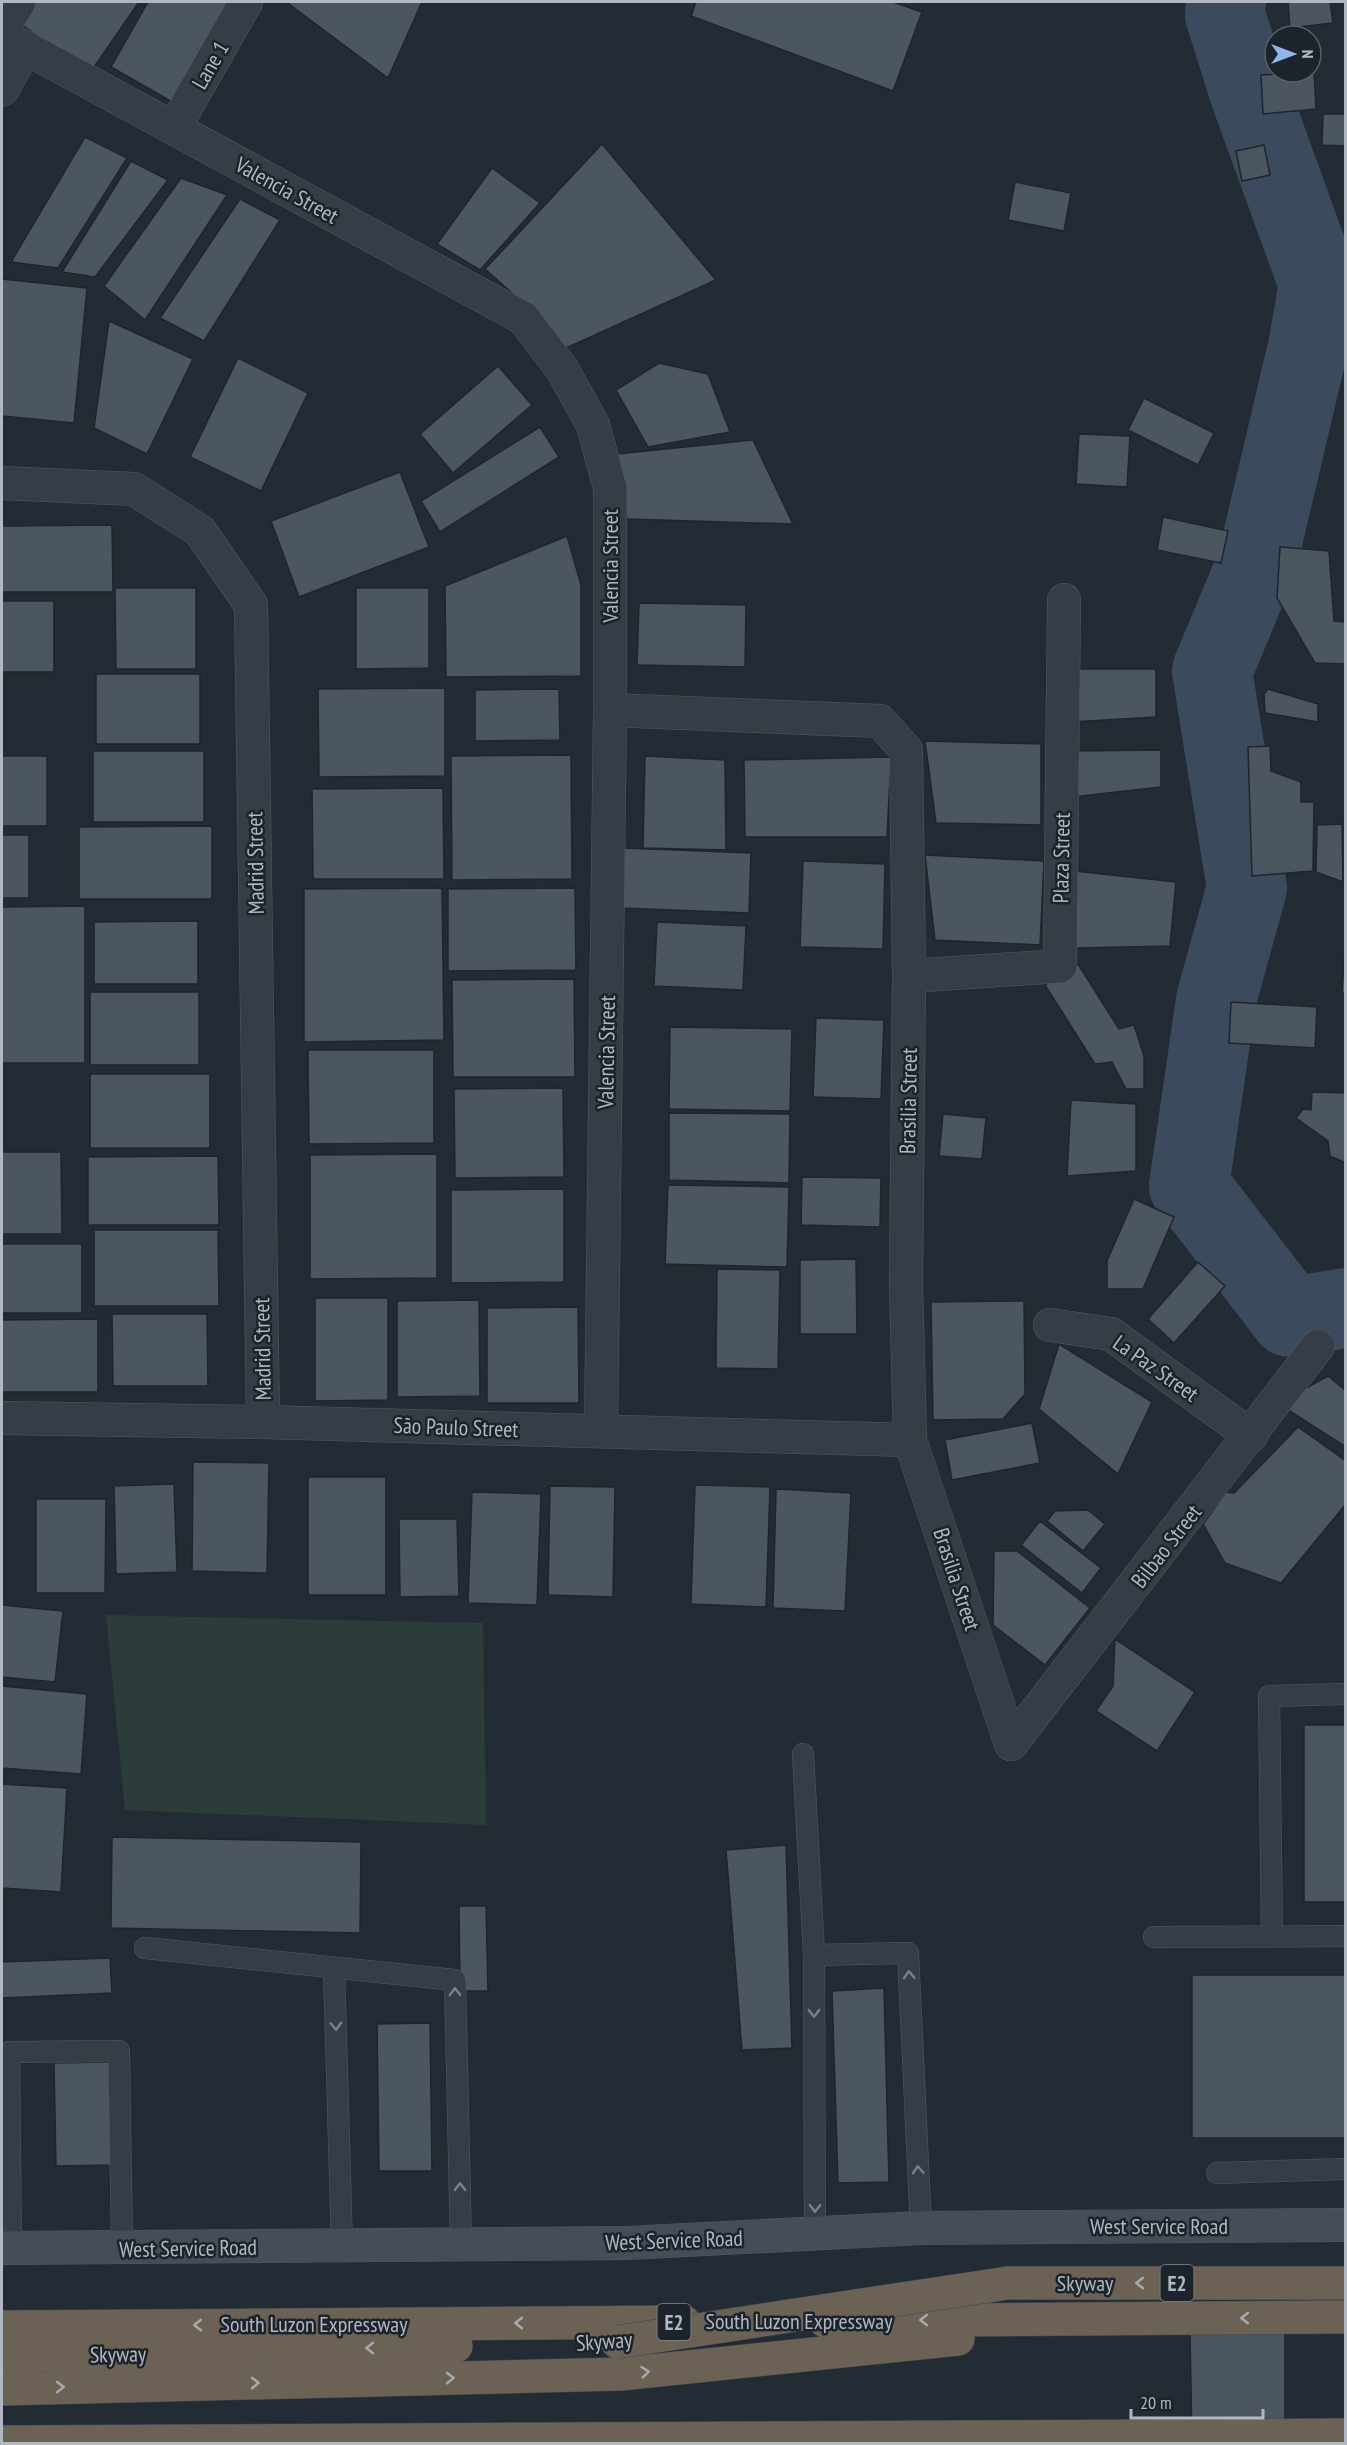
<svg xmlns="http://www.w3.org/2000/svg" width="1347" height="2445" viewBox="0 0 1347 2445" font-family="'PT Sans Narrow',sans-serif">
<style>
.green{fill:#2b3c3b}
.lines{fill:none;stroke-linecap:round;stroke-linejoin:round}
.river{stroke:#3b4a5c;stroke-width:80}
.building{fill:#4c5661;stroke:#1e252d;stroke-width:1.5}
.service-casing{stroke:#545b64;stroke-width:22}
.minor-casing{stroke:#545b64;stroke-width:34}
.secondary-casing{stroke:#545b64;stroke-width:34}
.motorway-casing{stroke:#414851;stroke-width:34}
.service{stroke:#373d46;stroke-width:21}
.minor{stroke:#373d46;stroke-width:33}
.secondary{stroke:#454d58;stroke-width:33}
.motorway{stroke:#6b6155;stroke-width:33}
.motorway-bridge-casing{stroke:#414851;stroke-width:34;stroke-linecap:butt}
.motorway-bridge{stroke:#6b6155;stroke-width:33}
.oneway{stroke:#7a818a}
.oneway2{stroke:#a6abb2}
.labels{text-anchor:middle;dominant-baseline:central;stroke-width:5;stroke-linejoin:round;paint-order:stroke}
.shield{fill:#1c232b;stroke:#848b95;stroke-width:1.5}
.shield-label{font-size:21px;font-weight:bold;fill:#b1b8c2}
.street-label{font-size:22px;fill:#b1b8c2;stroke:#1c232b}
</style>
<rect width="100%" height="100%" fill="#232c35"/>
<!-- green -->
<path class="green" d="M106,1615L483,1623L486,1825L125,1810Z"/>
<g class="lines">
<!-- river -->
<path class="river" d="M1226,2L1225,15L1250,94L1319,284L1308,347L1257,563L1212,671L1247,888L1216,1000L1189,1186L1290,1317L1346,1308"/>
</g>
<!-- building -->
<g class="building">
<path d="M27,2H139L90,73L15,20Z"/>
<path d="M148,2H232L174,103L111,67Z"/>
<path d="M290,2H422L388,78L289,4Z"/>
<path d="M696,2H893L922,12L893,91L691,16Z"/>
<path d="M1288,2H1330L1333,23L1290,28Z"/>
<path d="M1314,72L1316,109L1263,114L1261,75Z"/>
<path d="M1323,114H1346V146L1322,145Z"/>
<path d="M85,137L127,158L58,268L11,262Z"/>
<path d="M602,144L716,280L564,349L529,308L485,269Z"/>
<path d="M1264,145L1270,175L1242,181L1236,151Z"/>
<path d="M131,161L168,180L95,277L62,272Z"/>
<path d="M492,168L540,203L480,270L437,244Z"/>
<path d="M181,178L227,195L145,320L104,286Z"/>
<path d="M1015,182L1071,193L1064,231L1008,220Z"/>
<path d="M240,199L280,220L204,341L160,318Z"/>
<path d="M2,279L87,288L74,423L2,416Z"/>
<path d="M109,321L193,359L147,454L94,428Z"/>
<path d="M238,358L308,393L261,491L190,457Z"/>
<path d="M659,363L708,374L730,432L648,447L616,390Z"/>
<path d="M498,366L532,405L453,473L420,434Z"/>
<path d="M1144,398L1214,433L1198,465L1128,430Z"/>
<path d="M540,427L559,457L440,532L421,501Z"/>
<path d="M1079,434L1130,436L1127,487L1076,484Z"/>
<path d="M753,440L793,524L627,519L617,454Z"/>
<path d="M400,472L429,547L299,597L271,521Z"/>
<path d="M1163,517L1228,531L1221,563L1157,550Z"/>
<path d="M112,525L113,592H2V526Z"/>
<path d="M567,536L581,585V676L446,677L445,586Z"/>
<path d="M1280,547L1329,551L1334,621L1346,622V664L1315,663L1277,598Z"/>
<path d="M115,588H196V669H116Z"/>
<path d="M356,588H429V668L356,669Z"/>
<rect x="2" y="601" width="52" height="71"/>
<path d="M639,603L746,605L745,667L637,665Z"/>
<path d="M1073,669H1156V717L1072,722Z"/>
<rect x="96" y="674" width="104" height="70"/>
<path d="M445,688V776L319,777L318,689Z"/>
<path d="M559,689L560,740L475,741V690Z"/>
<path d="M1268,689L1318,704V722L1265,713L1264,694Z"/>
<path d="M925,741L1041,744V825L936,823Z"/>
<path d="M1270,746L1271,771L1301,782V802H1314L1313,871L1252,876L1248,747Z"/>
<path d="M1161,750V787L1072,797L1074,751Z"/>
<rect x="93" y="751" width="111" height="71"/>
<path d="M571,755L572,879L452,880L451,756Z"/>
<rect x="2" y="756" width="45" height="70"/>
<path d="M645,756L725,760L726,850L643,848Z"/>
<path d="M891,757L887,837H745L744,760Z"/>
<path d="M443,788L444,879H313L312,789Z"/>
<path d="M1342,824L1343,882L1316,872L1317,825Z"/>
<path d="M212,826V899H79V827Z"/>
<rect x="2" y="835" width="27" height="63"/>
<path d="M624,848L751,853L749,913L621,908Z"/>
<path d="M925,855L1044,861L1040,945L935,940Z"/>
<path d="M803,861L885,864L883,949L800,947Z"/>
<path d="M1074,871L1176,882L1170,946L1076,948Z"/>
<path d="M442,888L444,1040L304,1042V889Z"/>
<path d="M575,888L576,970L448,971V889Z"/>
<path d="M85,906V1063H2V907Z"/>
<path d="M198,921V984H94V922Z"/>
<path d="M657,922L746,926L743,990L654,986Z"/>
<path d="M1346,928V993H1342Z"/>
<path d="M1078,964L1119,1029L1134,1025L1144,1056V1089H1126L1112,1062L1095,1064L1045,985Z"/>
<path d="M574,979L575,1077H453L452,980Z"/>
<rect x="90" y="992" width="109" height="73"/>
<path d="M1231,1002L1317,1007L1315,1048L1229,1043Z"/>
<path d="M816,1018L884,1020L881,1099L813,1097Z"/>
<path d="M670,1027L792,1029L790,1111L669,1109Z"/>
<path d="M308,1050H434V1143L309,1144Z"/>
<rect x="90" y="1074" width="120" height="74"/>
<path d="M563,1088L564,1177L455,1178L454,1089Z"/>
<path d="M1312,1092L1346,1093V1163L1330,1156L1328,1141L1296,1118L1303,1109L1311,1110Z"/>
<path d="M1071,1100L1136,1104V1171L1067,1176Z"/>
<path d="M669,1113L790,1114L789,1183L669,1180Z"/>
<path d="M943,1114L986,1118L982,1159L939,1156Z"/>
<path d="M2,1152H61L62,1234H2Z"/>
<path d="M437,1154V1278L310,1279V1155Z"/>
<path d="M218,1156L219,1225H88V1157Z"/>
<path d="M802,1177L881,1178L880,1227L801,1225Z"/>
<path d="M668,1185L789,1187L787,1267L665,1264Z"/>
<path d="M564,1189V1282L451,1283V1190Z"/>
<path d="M1134,1199L1174,1217L1143,1289H1107V1261Z"/>
<path d="M94,1230H218L219,1306H94Z"/>
<rect x="2" y="1244" width="80" height="69"/>
<path d="M856,1259L857,1334H800V1260Z"/>
<path d="M1198,1262L1225,1286L1174,1343L1148,1319Z"/>
<path d="M717,1269L780,1270L778,1369L716,1368Z"/>
<path d="M315,1298H388V1400L315,1401Z"/>
<path d="M479,1300L480,1396L397,1397V1301Z"/>
<path d="M1024,1301L1025,1394L1003,1419L933,1420L931,1302Z"/>
<path d="M578,1307L579,1403H487V1308Z"/>
<path d="M112,1314H207L208,1386H113Z"/>
<path d="M98,1319V1392H2V1320Z"/>
<path d="M1059,1344L1152,1402L1118,1474L1039,1409Z"/>
<path d="M1328,1376L1346,1391V1447L1285,1408L1295,1394Z"/>
<path d="M1032,1423L1040,1463L952,1480L945,1440Z"/>
<path d="M1298,1427L1346,1461V1504L1281,1583L1225,1563L1203,1524L1226,1492L1234,1493Z"/>
<path d="M193,1462L269,1463L267,1573L192,1571Z"/>
<rect x="308" y="1477" width="78" height="118"/>
<path d="M174,1484L177,1572L116,1574L114,1486Z"/>
<path d="M695,1485L770,1487L766,1607L691,1604Z"/>
<path d="M550,1486L615,1487L613,1597L548,1595Z"/>
<path d="M776,1489L851,1493L845,1611L773,1608Z"/>
<path d="M472,1492L541,1494L537,1605L468,1603Z"/>
<path d="M36,1499H106L105,1593H36Z"/>
<path d="M1088,1510L1105,1524L1083,1551L1047,1521L1055,1511Z"/>
<path d="M399,1519H457L459,1596L400,1597Z"/>
<path d="M1040,1521L1101,1568L1082,1593L1021,1545Z"/>
<path d="M994,1551H1017L1090,1608L1045,1665L993,1625Z"/>
<path d="M2,1605L63,1611L55,1682L2,1677Z"/>
<path d="M1115,1639L1195,1692L1157,1751L1096,1711L1113,1686Z"/>
<path d="M2,1686L87,1694L81,1774L2,1768Z"/>
<rect x="1304" y="1725" width="42" height="177"/>
<path d="M2,1784L67,1788L61,1892L2,1888Z"/>
<path d="M112,1837L361,1842L360,1933L111,1928Z"/>
<path d="M786,1845L792,2048L742,2050L726,1850Z"/>
<path d="M459,1906H486L488,1991H460Z"/>
<path d="M110,1958L112,1993L2,1998V1962Z"/>
<rect x="1192" y="1975" width="154" height="163"/>
<path d="M884,1988L889,2182L838,2183L832,1991Z"/>
<path d="M430,2023L432,2171H379L377,2024Z"/>
<path d="M109,2062L111,2165L56,2166L54,2063Z"/>
<path d="M1190,2331H1285V2444H1192Z"/>
</g>
<g class="lines">
<defs>
<g id="service">
<path d="M803,1754L814,1955L815,2234"/>
<path d="M1272,1936L1269,1696L1346,1694"/>
<path d="M1154,1937L1346,1936"/>
<path d="M145,1948L455,1980L461,2245"/>
<path d="M814,1955L908,1953L921,2228"/>
<path d="M334,1968L342,2246"/>
<path d="M1217,2173L1346,2169"/>
<path d="M11,2248L9,2052L119,2051L122,2249"/>
</g>
<g id="minor">
<path d="M2,30L19,2"/>
<path d="M2,35L523,318L562,369L593,425L610,488V710L601,1431"/>
<path d="M2,90L25,49"/>
<path d="M174,128L246,2"/>
<path d="M2,483L134,489L200,531L251,605L263,1422"/>
<path d="M610,710L880,721L906,750L909,976L906,1284L910,1440L1011,1744"/>
<path d="M909,976L1060,966L1064,600"/>
<path d="M1050,1325L1111,1334L1251,1436"/>
<path d="M2,1418L263,1422L910,1440"/>
<path d="M1011,1744L1318,1346"/>
</g>
<path id="secondary" d="M2,2248L627,2243L921,2228L1346,2225"/>
<g id="motorway">
<path d="M1008,2283H1346"/>
<path d="M825,2321L1346,2317"/>
<path d="M2,2327L684,2322"/>
<path d="M2,2356L456,2346"/>
<path d="M2,2389L621,2374L958,2339"/>
<path d="M2,2442L1346,2435"/>
</g>
</defs>
<!-- service casing -->
<use href="#service" class="service-casing"/>
<!-- minor casing -->
<use href="#minor" class="minor-casing"/>
<!-- secondary casing -->
<use href="#secondary" class="secondary-casing"/>
<!-- motorway casing -->
<use href="#motorway" class="motorway-casing"/>
<!-- service -->
<use href="#service" class="service"/>
<!-- minor -->
<use href="#minor" class="minor"/>
<!-- secondary -->
<use href="#secondary" class="secondary"/>
<!-- motorway -->
<use href="#motorway" class="motorway"/>
<defs>
<path id="motorway-bridge" d="M617,2342L1008,2283"/>
</defs>
<!-- motorway-bridge casing -->
<use href="#motorway-bridge" class="motorway-bridge-casing"/>
<!-- motorway-bridge -->
<use href="#motorway-bridge" class="motorway-bridge"/>
</g>
<!-- one-way arrows -->
<defs><path id="oneway-chevron" d="M-2-3.5L2.5 0L-2 3.5" fill="none" stroke-width="1.6" stroke-linecap="round" stroke-linejoin="round" transform="scale(1.5)"/></defs>
<g class="oneway">
<use href="#oneway-chevron" transform="translate(909 1975) rotate(-93)"/>
<use href="#oneway-chevron" transform="translate(455 1992) rotate(-91)"/>
<use href="#oneway-chevron" transform="translate(814 2013) rotate(90)"/>
<use href="#oneway-chevron" transform="translate(336 2026) rotate(88)"/>
<use href="#oneway-chevron" transform="translate(918 2170) rotate(-93)"/>
<use href="#oneway-chevron" transform="translate(460 2187) rotate(-91)"/>
<use href="#oneway-chevron" transform="translate(815 2208) rotate(90)"/>
</g>
<g class="oneway2">
<use href="#oneway-chevron" transform="translate(1140 2283) rotate(180)"/>
<use href="#oneway-chevron" transform="translate(1245 2318) rotate(180)"/>
<use href="#oneway-chevron" transform="translate(924 2320) rotate(180)"/>
<use href="#oneway-chevron" transform="translate(519 2323) rotate(180)"/>
<use href="#oneway-chevron" transform="translate(198 2325) rotate(180)"/>
<use href="#oneway-chevron" transform="translate(370 2348) rotate(179)"/>
<use href="#oneway-chevron" transform="translate(645 2372) rotate(-6)"/>
<use href="#oneway-chevron" transform="translate(450 2378) rotate(-1)"/>
<use href="#oneway-chevron" transform="translate(255 2383) rotate(-1)"/>
<use href="#oneway-chevron" transform="translate(60 2387) rotate(-1)"/>
</g>
<g class="labels">
<!-- shield labels -->
<g class="shield">
<rect x="1160.5" y="2265" width="33" height="36" rx="4.5"/>
<rect x="657.5" y="2304" width="33" height="36" rx="4.5"/>
</g>
<g class="shield-label">
<text x="1177" y="2283">E2</text>
<text x="674" y="2322">E2</text>
</g>
<!-- street labels -->
<g class="street-label">
<text transform="translate(210 65) rotate(-60)">Lane 1</text>
<text transform="translate(287 190) rotate(29)">Valencia Street</text>
<text transform="translate(610 566) rotate(-90)">Valencia Street</text>
<text transform="translate(1061 858) rotate(-89)">Plaza Street</text>
<text transform="translate(255 863) rotate(-91)">Madrid Street</text>
<text transform="translate(606 1052) rotate(-89)">Valencia Street</text>
<text transform="translate(908 1101) rotate(-89)">Brasilia Street</text>
<text transform="translate(262 1349) rotate(-91)">Madrid Street</text>
<text transform="translate(1156 1368) rotate(35)">La Paz Street</text>
<text transform="translate(456 1427) rotate(2)">São Paulo Street</text>
<text transform="translate(1166 1546) rotate(-52)">Bilbao Street</text>
<text transform="translate(957 1579) rotate(72)">Brasilia Street</text>
<text x="1159" y="2226">West Service Road</text>
<text transform="translate(674 2240) rotate(-2)">West Service Road</text>
<text transform="translate(188 2248) rotate(-1)">West Service Road</text>
<text x="1085" y="2283">Skyway</text>
<text x="799" y="2321">South Luzon Expressway</text>
<text x="314" y="2324">South Luzon Expressway</text>
<text transform="translate(604 2341) rotate(-4)">Skyway</text>
<text transform="translate(118 2354) rotate(-1)">Skyway</text>
</g>
</g>
<!-- border -->
<rect width="1347" height="2445" fill="none" stroke="#b1b8c2" stroke-width="6"/>
<!-- north arrow -->
<g transform="translate(1293 54) rotate(90)"><circle r="28" fill="#1c232b" stroke="#585f67" stroke-width="1.5"/>
<path d="M0-4.5L10 22L0 15L-10 22Z" fill="#8fb5e9"/>
<text y="-9" font-size="16" font-weight="bold" text-anchor="middle" fill="#b1b8c2">N</text>
</g>
<!-- scale -->
<path d="M1131 2409v9h132v-9" fill="none" stroke="#b1b8c2" stroke-width="3"/>
<text x="1140" y="2409" font-size="18" fill="#b1b8c2" stroke="#1c232b" stroke-width="4.5" paint-order="stroke">20 m</text>
</svg>
